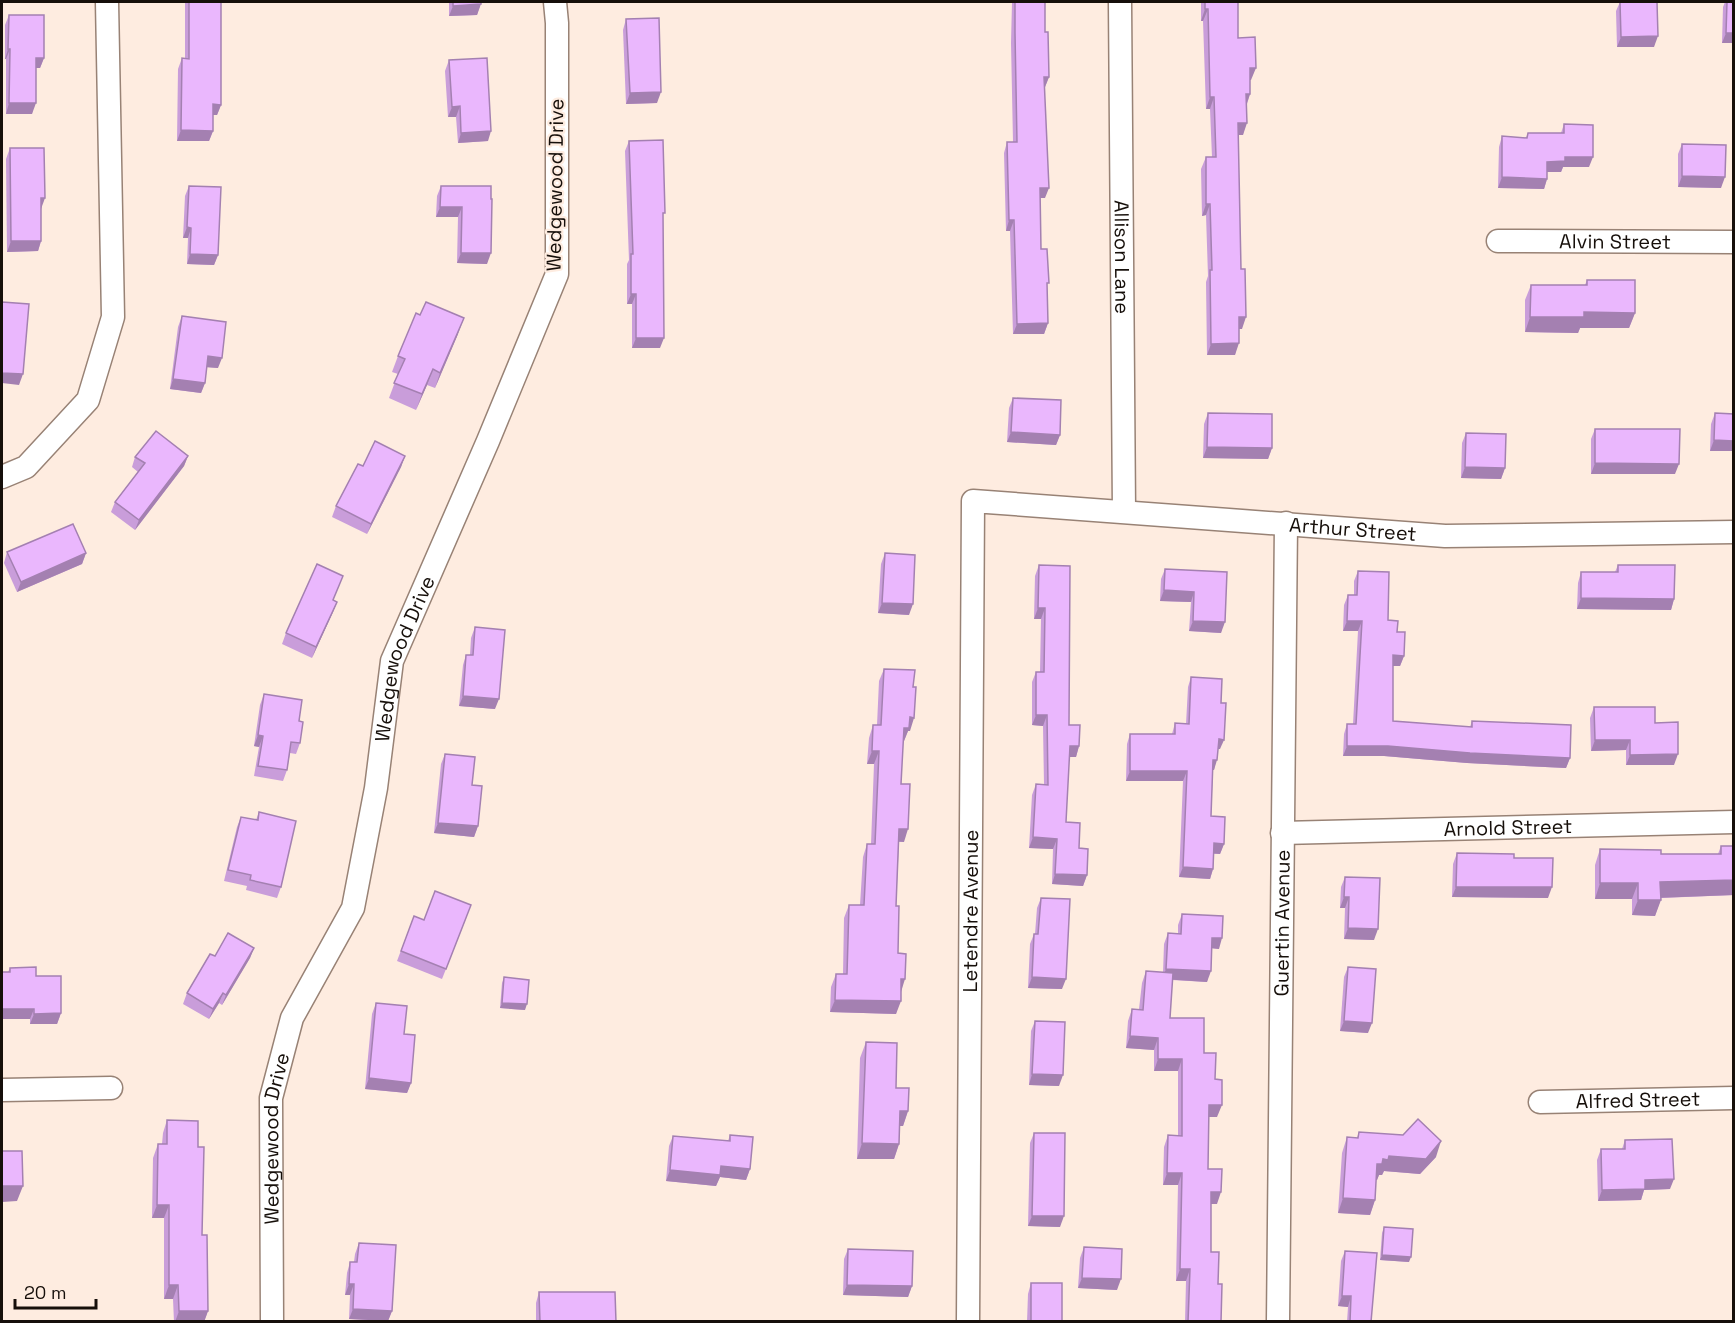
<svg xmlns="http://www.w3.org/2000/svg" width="1735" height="1323" viewBox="0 0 1735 1323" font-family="'Space Grotesk',sans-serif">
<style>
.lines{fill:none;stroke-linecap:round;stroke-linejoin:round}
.street-casing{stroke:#988275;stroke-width:25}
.street{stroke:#fff;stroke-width:22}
.wall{fill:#c99dda}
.shaded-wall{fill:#a480b1}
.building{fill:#eab7fd;stroke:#a480b1;stroke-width:1.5}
.labels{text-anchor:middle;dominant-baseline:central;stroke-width:4.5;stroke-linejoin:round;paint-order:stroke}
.street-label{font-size:20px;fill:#160f0a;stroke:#feece0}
</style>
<rect width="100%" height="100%" fill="#feece0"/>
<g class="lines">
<defs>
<g id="street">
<path id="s1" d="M1120,2L1124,511"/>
<path id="s2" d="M1498,241L1734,242"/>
<path d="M2,477L26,467L88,400L113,317L107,2"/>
<path id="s3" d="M1282,833L1734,822"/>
<path d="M2,1090L111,1088"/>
<path id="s4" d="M1540,1102L1734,1098"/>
<path id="s5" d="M272,1322L271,1098L292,1018L353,908L376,788L392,661L488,441L557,274V23L555,2"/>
<path id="s6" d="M968,1322L973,501L1445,536L1734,532"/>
<path id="s7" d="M1278,1322L1286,523"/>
</g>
</defs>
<!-- street casing -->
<use href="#street" class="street-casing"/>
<!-- street -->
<use href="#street" class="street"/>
</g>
<!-- wall -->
<g class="wall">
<path d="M185,2H221V105L217,115H213V131L209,141H177L178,69L182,58L185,59Z"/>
<path d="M449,2H481L477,15L449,16Z"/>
<path d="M1012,2H1045V32L1049,77L1045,87V198H1040L1041,249L1047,289L1048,323L1044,334H1013L1010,231H1006L1004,153L1007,142H1013L1011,43Z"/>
<path d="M1201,2H1238V38L1251,80H1250V94L1247,104L1243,135H1238L1242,329H1239L1235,355H1207L1206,282L1208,276L1206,215L1202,216L1201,169L1206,157H1212L1210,109H1206L1203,21H1201Z"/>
<path d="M1620,2L1654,47H1617L1616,11Z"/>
<path d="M1725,2H1734V43H1722L1723,7Z"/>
<path d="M9,15L44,58L40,68H36L32,114H6V59H5V25Z"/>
<path d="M626,19L657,103L626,104L623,30Z"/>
<path d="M449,60L488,141L458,143L456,117H448L445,71Z"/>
<path d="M1564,124L1589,167H1563L1561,172H1547V179L1544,189L1498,188L1499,147L1502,136L1526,138L1528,133H1561Z"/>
<path d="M629,141L663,218L660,348H632V304H627V264L629,260L625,151Z"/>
<path d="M1682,144L1721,188L1678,187V154Z"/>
<path d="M10,148L41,209V241L38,251L7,252L6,159Z"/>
<path d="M189,186L218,255L214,265L187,264L188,238H183L185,196Z"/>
<path d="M441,186H491L487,264L457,263L458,217H436L437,196Z"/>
<path d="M1587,280L1635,313L1629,328H1580L1578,333L1525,332V300L1531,285H1585Z"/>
<path d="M182,316L218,368L207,367L205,383L201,393L170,389L178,327Z"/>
<path d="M458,334L435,388L427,385L416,410L389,398L398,374L392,372L398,356Z"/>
<path d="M1013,398L1060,435L1056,445L1007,442L1009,408Z"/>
<path d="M1208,413L1272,448L1268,459L1203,458L1204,424Z"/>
<path d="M1715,413L1734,414V451H1710L1711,424Z"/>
<path d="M1595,429L1675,474H1591V439Z"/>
<path d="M1466,433L1505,468L1501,479L1461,478L1462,443Z"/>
<path d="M188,456L184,466L135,530L111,512L115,502L138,472L132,467L135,457Z"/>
<path d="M405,456L401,467L367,534L332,517L336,506L363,466Z"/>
<path d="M7,552L86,553L82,564L17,592L4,563Z"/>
<path d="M885,553L909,615L878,613L881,564Z"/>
<path d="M1039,565L1069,725L1079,746L1076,757H1069L1066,822L1079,848L1087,875L1083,886L1052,884L1053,849L1029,848L1032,795L1036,784H1044L1043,726L1032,725V682L1036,672H1040L1041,619H1034L1035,576Z"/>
<path d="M1618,565L1674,599L1671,610L1577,609L1578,583L1581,572H1615Z"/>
<path d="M1165,569L1227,572L1221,633L1189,631L1191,602L1160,601L1161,579Z"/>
<path d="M1358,571L1388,620L1397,632L1404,656L1400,666H1393V721L1470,727L1472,721L1570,758L1566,768L1467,763L1384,756H1343L1344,734L1347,724H1353L1358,631H1343L1344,605L1348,595H1354V581Z"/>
<path d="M339,586L333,600L337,602L333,612L312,658L282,644L286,633Z"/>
<path d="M475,627L495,709L459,706L463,665L466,655H470L471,638Z"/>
<path d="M884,669L910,731H908L904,741H903L901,784L904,842H899L896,906L898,953L901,992L896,1014L830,1012L831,987L836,974H843L844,918L849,905H860L863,857L867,844H871L874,764H867L869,738L873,725H877L879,681Z"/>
<path d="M1191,677L1221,703L1220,749H1218L1214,770H1213L1211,816L1224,844L1220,854H1214L1213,869L1210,879L1179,877L1183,781H1126L1127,744L1130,734H1172L1175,723L1186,724L1188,687Z"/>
<path d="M264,694L299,721L300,743L296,754L290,753L287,770L283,781L254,776L259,747L254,746L260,705Z"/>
<path d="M1594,707L1655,723L1674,765H1626V750L1591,751L1590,718Z"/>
<path d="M445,754L472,785L478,826L474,837L434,833L441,764Z"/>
<path d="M259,812L281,887L277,898L246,890L247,886L224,881L237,827L241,817L256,820Z"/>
<path d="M1721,846L1734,895L1661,898L1655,916L1632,915V899H1595V865L1600,849L1661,854H1718Z"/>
<path d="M1457,853L1514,858L1548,898L1452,897L1453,864Z"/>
<path d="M1345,877L1374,940L1344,939L1345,908H1340L1341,887Z"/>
<path d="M1041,898L1062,989L1028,988L1030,944L1034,934H1035L1037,908Z"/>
<path d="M1182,914L1219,949L1212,948L1207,982L1172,980L1170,1018L1204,1053L1215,1079L1217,1117H1208V1169L1217,1204H1211V1252L1218,1284L1221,1322H1185L1186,1281H1176L1178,1185H1163L1164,1147L1168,1135L1178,1136V1071H1154V1050L1126,1048L1128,1021L1132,1009H1139L1142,983L1146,971L1163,973L1164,944L1168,933L1178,934V925Z"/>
<path d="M414,916L424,920L467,916L442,979L397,961Z"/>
<path d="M254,948L250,958L222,1005L219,1003L209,1019L183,1004L187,993L215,956Z"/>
<path d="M1348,967L1368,1033L1340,1031L1344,977Z"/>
<path d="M10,968L36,976L61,1013L57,1024H30V1019L8,972Z"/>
<path d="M504,977L525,1010L500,1008L502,983Z"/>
<path d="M376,1003L404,1034L411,1083L407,1093L365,1089L372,1014Z"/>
<path d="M1035,1021L1059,1086L1029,1085L1031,1031Z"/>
<path d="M866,1042L896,1088L908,1111L903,1126H900L899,1144L894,1159H857L860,1058Z"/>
<path d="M167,1120L198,1147L202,1235L208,1311L204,1322H174L173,1299H164V1218H152L153,1158L158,1144H162L163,1133Z"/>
<path d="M1359,1132L1436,1157L1420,1174L1384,1171L1382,1175H1379L1377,1180H1376L1375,1200L1370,1215L1338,1213L1342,1153L1347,1137L1357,1138Z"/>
<path d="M1034,1133L1060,1227L1028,1226L1030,1143Z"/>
<path d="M730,1135L750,1169L746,1180L720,1177L716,1186L666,1181L669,1146L673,1136L728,1141Z"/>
<path d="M1625,1140L1670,1189L1644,1190L1641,1200L1598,1201L1597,1160L1601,1149H1622Z"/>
<path d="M1384,1227L1409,1262L1380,1260L1382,1233Z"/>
<path d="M359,1243L392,1311L388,1321L349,1319L350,1295H345L347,1273L350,1262H354L355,1254Z"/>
<path d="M1084,1247L1117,1290L1078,1288L1080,1258Z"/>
<path d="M848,1249L912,1286L908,1297L843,1295L844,1259Z"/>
<path d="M1345,1251L1371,1322H1347L1348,1307L1338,1306L1341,1261Z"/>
<path d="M1031,1283L1062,1322H1027L1028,1294Z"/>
<path d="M539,1292L616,1322H536V1303Z"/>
</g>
<!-- shaded-wall -->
<g class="shaded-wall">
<path d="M481,4L477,15L449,16L453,6Z"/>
<path d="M1205,9H1208L1203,21H1201Z"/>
<path d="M1726,33H1734V43H1722Z"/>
<path d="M1658,36L1654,47H1617L1621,37Z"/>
<path d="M8,49H10L6,59H5Z"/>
<path d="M36,58H44L40,68H32Z"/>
<path d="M1250,68H1256L1251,80H1245Z"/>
<path d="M1044,77H1049L1045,87L1040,88Z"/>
<path d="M661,92L657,103L626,104L630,93Z"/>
<path d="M1246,94H1250L1246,106Z"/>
<path d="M1210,97H1214L1210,109H1206Z"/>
<path d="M9,103H36L32,114H6Z"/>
<path d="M213,104L221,105L217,115H209Z"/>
<path d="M460,106L456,117H448L452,107Z"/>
<path d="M1238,123H1247L1243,135H1234Z"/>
<path d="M181,130L213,131L209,141H177Z"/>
<path d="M491,131L488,141L458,143L461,133Z"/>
<path d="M1565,157H1593L1589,167H1563L1561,172H1543L1547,162Z"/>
<path d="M1682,176L1725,177L1721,188L1678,187Z"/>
<path d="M1502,177L1547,179L1544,189L1498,188Z"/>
<path d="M1040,188H1049L1045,198H1036Z"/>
<path d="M41,198H45L41,209Z"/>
<path d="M1206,204H1210L1206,215L1202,216Z"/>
<path d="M440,207H462L458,217H436Z"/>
<path d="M1009,220H1014L1010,231H1006Z"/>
<path d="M187,227L191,228L188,238H183Z"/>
<path d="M11,241H41L38,251L7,252Z"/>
<path d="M461,253H491L487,264L457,263Z"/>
<path d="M190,254L218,255L214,265L187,264Z"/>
<path d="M631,294H636L632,304H627Z"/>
<path d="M1584,312L1635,313L1629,328H1580L1578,333L1525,332L1530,317Z"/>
<path d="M1239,317H1246L1242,329H1235Z"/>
<path d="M464,318L458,334L435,388L440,373Z"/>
<path d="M1048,323L1044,334H1013L1017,324Z"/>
<path d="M636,338H664L660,348H632Z"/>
<path d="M1239,343L1235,355H1207L1211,344Z"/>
<path d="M208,356L222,358L218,368L204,367Z"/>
<path d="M433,369L427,385L416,410L422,394Z"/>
<path d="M2,373L23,374L19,385L2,383Z"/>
<path d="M173,379L205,383L201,393L170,389Z"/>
<path d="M1011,432L1060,435L1056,445L1007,442Z"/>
<path d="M1714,440L1734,441V451H1710Z"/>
<path d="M1207,447L1272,448L1268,459L1203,458Z"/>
<path d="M188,456L184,466L135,530L139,520Z"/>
<path d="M405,456L401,467L367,534L371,524Z"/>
<path d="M1595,463L1679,464L1675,474H1591Z"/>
<path d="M1465,467L1505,468L1501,479L1461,478Z"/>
<path d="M86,553L82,564L17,592L21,582Z"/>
<path d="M1164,590L1194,592L1191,602L1160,601Z"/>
<path d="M1581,598L1674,599L1671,610L1577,609Z"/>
<path d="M337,602L333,612L312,658L316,647Z"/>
<path d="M882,603L913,604L909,615L878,613Z"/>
<path d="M1038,608H1045L1041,619H1034Z"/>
<path d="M1193,621L1225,622L1221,633L1189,631Z"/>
<path d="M1347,621H1362L1358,631H1343Z"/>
<path d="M1393,655L1404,656L1400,666H1390Z"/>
<path d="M463,696L499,699L495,709L459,706Z"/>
<path d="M1036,715H1047L1043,726L1032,725Z"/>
<path d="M910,717L914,718L910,731H908L904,741L899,740L904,728Z"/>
<path d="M258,735L263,736L259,747L254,746Z"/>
<path d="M1219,739L1224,740L1220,749H1215Z"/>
<path d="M1595,740H1630L1626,750L1591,751Z"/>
<path d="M1070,746H1079L1076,757H1066Z"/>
<path d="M1347,746H1388L1570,758L1566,768L1467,763L1384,756H1343Z"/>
<path d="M872,751H879L874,764H867Z"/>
<path d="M1678,754L1674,765H1626L1630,755Z"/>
<path d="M1213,760H1217L1214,770H1209Z"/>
<path d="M1130,771H1187L1183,781H1126Z"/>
<path d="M438,823L478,826L474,837L434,833Z"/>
<path d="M899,829H908L904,842L894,841Z"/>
<path d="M1033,837L1057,839L1053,849L1029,848Z"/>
<path d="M1214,843L1224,844L1220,854L1210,853Z"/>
<path d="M1183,867L1213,869L1210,879L1179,877Z"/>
<path d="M1055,874L1087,875L1083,886L1052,884Z"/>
<path d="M1734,880V895L1655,898L1660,882Z"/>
<path d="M1600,883H1638L1632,899H1595Z"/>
<path d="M1456,887H1552L1548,898L1452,897Z"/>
<path d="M1344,897H1349L1345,908H1340Z"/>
<path d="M1638,900H1661L1655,916L1632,915Z"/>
<path d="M1348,928L1378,929L1374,940L1344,939Z"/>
<path d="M1212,938H1222L1219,949L1209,948Z"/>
<path d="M254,948L250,958L222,1005L226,995Z"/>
<path d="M1166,969L1211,971L1207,982L1162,979Z"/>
<path d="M1032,977L1066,979L1062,989L1028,988Z"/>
<path d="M901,979H905L901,992Z"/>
<path d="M223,993L219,1003L209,1019L213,1009Z"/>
<path d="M835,1000L901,1001L896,1014L830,1012Z"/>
<path d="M502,1003L527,1004L525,1010L500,1008Z"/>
<path d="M2,1009H34L30,1019H2Z"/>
<path d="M61,1013L57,1024H30L34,1014Z"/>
<path d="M1344,1021L1372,1023L1368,1033L1340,1031Z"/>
<path d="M1130,1036L1158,1038L1154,1050L1126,1048Z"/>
<path d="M1158,1059H1182L1178,1071H1154Z"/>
<path d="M1032,1074L1063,1075L1059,1086L1029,1085Z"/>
<path d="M369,1078L411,1083L407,1093L365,1089Z"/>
<path d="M1209,1105H1222L1217,1117H1204Z"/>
<path d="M900,1111H908L903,1126H894Z"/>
<path d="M1441,1141L1436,1157L1420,1174L1384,1171L1382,1175H1379L1377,1180H1371L1377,1164L1389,1156Z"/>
<path d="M862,1143L899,1144L894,1159H857Z"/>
<path d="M721,1166L750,1169L746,1180L720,1177L716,1186L666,1181L670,1170Z"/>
<path d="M1167,1173H1182L1178,1185H1163Z"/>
<path d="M1674,1179L1670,1189L1644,1190L1641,1200L1598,1201L1602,1190L1645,1180Z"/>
<path d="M2,1186H23L17,1201L2,1202Z"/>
<path d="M1211,1192H1221L1217,1204H1207Z"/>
<path d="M1343,1198L1375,1200L1370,1215L1338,1213Z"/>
<path d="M157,1205H169L164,1218H152Z"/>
<path d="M1032,1216H1064L1060,1227L1028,1226Z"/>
<path d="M1382,1255L1411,1257L1409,1262L1380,1260Z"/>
<path d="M1180,1269H1190L1186,1281H1176Z"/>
<path d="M1082,1278L1121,1279L1117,1290L1078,1288Z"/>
<path d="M349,1284H354L350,1295H345Z"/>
<path d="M169,1285H178L173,1299H164Z"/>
<path d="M847,1285L912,1286L908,1297L843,1295Z"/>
<path d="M1342,1296H1351L1348,1307L1338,1306Z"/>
<path d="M353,1309L392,1311L388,1321L349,1319Z"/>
<path d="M179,1311H208L204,1322H175Z"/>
</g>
<!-- building -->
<g class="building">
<path d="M189,2H221V105L213,104V131L181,130L182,58L189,59Z"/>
<path d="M453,2H481V4L453,6Z"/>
<path d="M1015,2H1045V32H1048L1049,77H1044L1049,188H1040L1041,249H1047L1049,283H1047L1048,323L1017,324L1014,220H1009L1007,142H1017L1015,33Z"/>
<path d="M1205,2H1238V38L1255,37L1256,68H1250V94H1246L1247,123H1238L1241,269H1245L1246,317H1239V343L1211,344L1210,270H1212L1210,204H1206V157H1216L1214,97H1210L1208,9H1205Z"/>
<path d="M1620,2H1657L1658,36L1621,37Z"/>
<path d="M1727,2H1734V33H1726Z"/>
<path d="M9,15H44V58H36V103H9L10,49H8Z"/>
<path d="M659,18L661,92L630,93L626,19Z"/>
<path d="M487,58L491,131L461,133L460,106L452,107L449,60Z"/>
<path d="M1564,124L1593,125V157H1565V161L1547,162V179L1502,177V136L1527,138L1528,133H1564Z"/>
<path d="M663,140L665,213H663L664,338H636V294H631V254H633L629,141Z"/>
<path d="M1682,144L1726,145L1725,177L1682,176Z"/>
<path d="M10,148H44L45,198H41V241H11Z"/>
<path d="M189,186L221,187L218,255L190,254L191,228L187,227Z"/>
<path d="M441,186H491V199H492L491,253H461L462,207H440Z"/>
<path d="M1587,280H1635V313L1584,312V317H1530L1531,285H1587Z"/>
<path d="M2,302L29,304L23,374L2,373Z"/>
<path d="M426,302L464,318L440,373L433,369L422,394L394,383L405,359L398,356L416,313L420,315Z"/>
<path d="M182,316L226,322L222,358L208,356L205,383L173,379Z"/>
<path d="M1013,398L1061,400L1060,435L1011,432Z"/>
<path d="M1208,413L1272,414V448L1207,447Z"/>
<path d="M1715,413L1734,414V441L1714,440Z"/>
<path d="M1595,429H1680L1679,464L1595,463Z"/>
<path d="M156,431L188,456L139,520L115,502L145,463L135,457Z"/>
<path d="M1466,433L1506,434L1505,468L1465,467Z"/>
<path d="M375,441L405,456L371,524L336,506L358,464L363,466Z"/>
<path d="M73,524L86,553L21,582L7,552Z"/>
<path d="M885,553L915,555L913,604L882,603Z"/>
<path d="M317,564L343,576L333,600L337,602L316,647L286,633Z"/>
<path d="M1039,565L1070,566L1069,725H1080L1079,746H1070L1066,822L1080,823L1079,848L1088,849L1087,875L1055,874L1057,839L1033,837L1036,784L1048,785L1047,715H1036V672H1044L1045,608H1038Z"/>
<path d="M1618,565H1675L1674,599L1581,598V572H1618Z"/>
<path d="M1165,569L1227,572L1225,622L1193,621L1194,592L1164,590Z"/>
<path d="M1358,571L1389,572L1388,620L1398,621L1397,632H1405L1404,656L1393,655V721L1472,727V721L1571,725L1570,758L1470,753L1388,746H1347V724H1356L1362,621H1347L1348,595H1357Z"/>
<path d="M475,627L505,630L499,699L463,696L466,655H473Z"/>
<path d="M884,669L915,670L913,687H916L914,718L910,717L909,728H904L901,784H910L908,829H899L896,906H899L898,953L906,954L905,979H901V1001L835,1000L836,974H847L849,905H864L867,844H875L879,751H872L873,725H881Z"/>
<path d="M1191,677L1222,679L1221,703H1226L1224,740L1219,739L1217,760H1213L1211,816L1225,817L1224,844L1214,843L1213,869L1183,867L1187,771H1130V734H1175V723L1189,724Z"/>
<path d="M264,694L302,700L299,721L303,722L300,743L291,742L287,770L258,766L263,736L258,735Z"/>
<path d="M1594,707H1655V723L1678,722V754L1630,755V740H1595Z"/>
<path d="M445,754L475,757L472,785L482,786L478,826L438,823Z"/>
<path d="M259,812L296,821L281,887L250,880L251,875L228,870L241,817L258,820Z"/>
<path d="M1721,846H1734V880L1660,882L1661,900H1638V883H1600V849L1661,850V854H1721Z"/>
<path d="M1457,853L1514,854V858H1553L1552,887H1456Z"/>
<path d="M1345,877L1380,878L1378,929L1348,928L1349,897H1344Z"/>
<path d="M435,891L471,905L446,969L401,951L414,916L424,920Z"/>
<path d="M1041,898L1070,899L1066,979L1032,977L1034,934H1038Z"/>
<path d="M1182,914L1223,916L1222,938H1212L1211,971L1166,969L1168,933L1181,934Z"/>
<path d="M228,933L254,948L226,995L223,993L213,1009L187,993L210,954L215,956Z"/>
<path d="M36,967V976H61V1013L34,1014V1009H2V972H10V968Z"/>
<path d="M1348,967L1376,969L1372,1023L1344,1021Z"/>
<path d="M1146,971L1173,973L1170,1018H1204V1053H1216L1215,1079L1222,1080V1105H1209L1208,1169H1222L1221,1192H1211V1252H1219L1218,1284H1222L1221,1322H1188L1190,1269H1180L1182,1173H1167L1168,1135L1182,1136V1059H1158V1038L1130,1036L1132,1009L1143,1010Z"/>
<path d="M504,977L529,980L527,1004L502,1003Z"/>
<path d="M376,1003L407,1006L404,1034L415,1035L411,1083L369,1078Z"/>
<path d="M1035,1021L1065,1022L1063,1075L1032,1074Z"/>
<path d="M866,1042L897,1043L896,1088H909L908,1111H900L899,1144L862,1143Z"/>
<path d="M1418,1119L1441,1141L1426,1159L1389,1156L1388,1160L1383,1159L1382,1164H1377L1375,1200L1343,1198L1347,1137L1358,1138L1359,1132L1403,1135Z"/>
<path d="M167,1120L198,1121V1147H204L202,1235H207L208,1311H179L178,1285H169V1205H157L158,1144H167Z"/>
<path d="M1034,1133H1065L1064,1216H1032Z"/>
<path d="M730,1135L753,1137L750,1169L721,1166L720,1175L670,1170L673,1136L730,1141Z"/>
<path d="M1672,1139L1674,1179L1645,1180V1189L1602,1190L1601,1149H1625V1140Z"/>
<path d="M2,1151H22L23,1186H2Z"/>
<path d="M1384,1227L1413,1229L1411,1257L1382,1255Z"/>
<path d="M359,1243L396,1245L392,1311L353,1309L354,1284H349L350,1262H357Z"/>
<path d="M1084,1247L1122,1249L1121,1279L1082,1278Z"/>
<path d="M848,1249L913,1251L912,1286L847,1285Z"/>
<path d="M1345,1251L1377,1253L1371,1322H1350L1351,1296H1342Z"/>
<rect x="1031" y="1283" width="31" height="39"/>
<path d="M539,1292H615L616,1322H540Z"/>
</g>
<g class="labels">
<!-- street labels -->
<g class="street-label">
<text transform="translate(555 185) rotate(-89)">Wedgewood Drive</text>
<text stroke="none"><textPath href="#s2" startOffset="117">Alvin Street</textPath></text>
<text stroke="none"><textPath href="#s1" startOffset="255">Allison Lane</textPath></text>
<text stroke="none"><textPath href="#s6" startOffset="1202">Arthur Street</textPath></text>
<text stroke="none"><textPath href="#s5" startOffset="688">Wedgewood Drive</textPath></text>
<text stroke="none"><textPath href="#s3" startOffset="226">Arnold Street</textPath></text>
<text stroke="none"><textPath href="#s6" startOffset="411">Letendre Avenue</textPath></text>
<text stroke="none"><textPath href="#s7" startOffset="399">Guertin Avenue</textPath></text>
<text stroke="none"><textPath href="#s4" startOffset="98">Alfred Street</textPath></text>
<text stroke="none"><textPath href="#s5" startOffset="184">Wedgewood Drive</textPath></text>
</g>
</g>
<!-- border -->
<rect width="1735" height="1323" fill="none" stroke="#160f0a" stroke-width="6"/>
<!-- scale -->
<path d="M15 1299v9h81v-9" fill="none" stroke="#160f0a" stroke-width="3"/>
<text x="24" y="1299" font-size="18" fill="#160f0a" stroke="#feece0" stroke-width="4.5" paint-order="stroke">20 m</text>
</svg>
